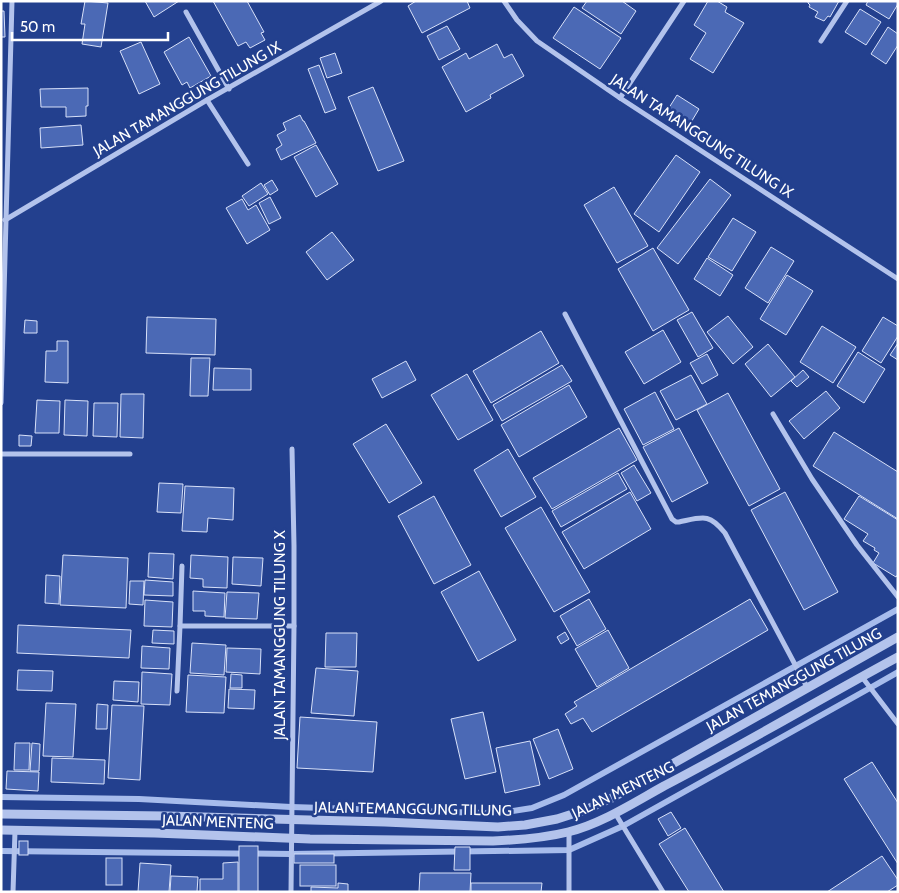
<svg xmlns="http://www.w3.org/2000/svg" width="899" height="893" viewBox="0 0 899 893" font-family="Cabin,sans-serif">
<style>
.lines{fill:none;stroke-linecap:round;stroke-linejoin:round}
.stream{stroke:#a7bcec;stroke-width:6}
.building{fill:#4b69b5;stroke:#d8e1f9}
.minor{stroke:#b3c3ec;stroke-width:5}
.tertiary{stroke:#b3c3ec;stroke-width:9}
.labels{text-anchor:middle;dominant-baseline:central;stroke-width:5;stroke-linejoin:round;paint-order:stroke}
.street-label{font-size:15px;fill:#fff;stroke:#23408e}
</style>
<rect width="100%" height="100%" fill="#23408e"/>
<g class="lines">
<!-- stream -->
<g class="stream">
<path d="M1,797L139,799L291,807L485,813L506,812L532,808L564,795L898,609"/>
<path d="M1,851L291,854L569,850L623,826L870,688L898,672"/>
</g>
</g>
<!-- building -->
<g class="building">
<path d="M85,1L108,3L101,47L82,44L85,24H81Z"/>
<path d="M145,1H179L154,17Z"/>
<path d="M213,1H247L264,32L261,33L265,40L250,48L246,42L238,46Z"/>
<path d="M416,1H467L470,8L422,33L408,6Z"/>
<path d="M587,1H622L636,11L621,34L582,8Z"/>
<path d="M708,1H717L727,7L725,12L744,23L713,73L690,59L706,33L694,25Z"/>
<path d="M808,1H839L830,17L828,16L824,21L815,17L818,12L809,7L810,5L808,3Z"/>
<path d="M868,1H898V4L889,19L866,5Z"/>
<path d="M574,7L621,38L600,69L553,38Z"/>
<path d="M860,9L881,22L866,45L845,32Z"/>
<path d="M1,11H4L5,37H1Z"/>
<path d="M447,26L460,49L439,60L427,36Z"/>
<path d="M888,27L898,34V45L886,64L871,54Z"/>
<path d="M189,37L211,76L190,88L187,82L182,85L164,52Z"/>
<path d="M141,42L160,84L139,94L120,51Z"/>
<path d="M497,44L504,58L512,54L524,76L490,95L491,98L466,112L442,67L466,53L469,59Z"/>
<path d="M335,53L342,73L327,78L320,58Z"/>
<path d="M319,65L336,109L325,113L308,69Z"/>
<path d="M373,87L404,161L378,171L348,97Z"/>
<path d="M88,88V106H86V116L66,117V107H41L40,89Z"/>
<path d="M677,95L699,109L690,124L667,111Z"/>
<path d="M300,115L303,121H304L316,143L281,160L276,149L282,145L277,135L286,130L283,123Z"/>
<path d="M81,125L83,145L41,148L40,128Z"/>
<path d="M316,145L338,184L316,197L294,157Z"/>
<path d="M676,155L700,172L659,232L634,214Z"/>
<path d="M710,179L731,195L678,264L657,248Z"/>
<path d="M272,180L278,190L270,195L264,185Z"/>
<path d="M261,183L268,194L249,206L242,196Z"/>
<path d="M614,187L648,246L617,263L584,205Z"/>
<path d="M270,197L281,218L269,224L259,203Z"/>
<path d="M242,199L248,210L256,205L270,230L247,244L226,208Z"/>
<path d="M733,218L756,232L732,271L708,257Z"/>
<path d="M332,232L354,260L327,280L306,252Z"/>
<path d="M771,247L794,261L768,303L745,288Z"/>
<path d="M653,248L689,310L653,331L618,269Z"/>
<path d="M707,258L733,275L720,296L694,279Z"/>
<path d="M787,275L813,291L786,335L760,319Z"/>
<path d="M692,312L713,348L698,357L677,320Z"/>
<path d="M728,316L753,347L733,364L707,332Z"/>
<path d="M147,317L216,319L215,355L146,353Z"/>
<path d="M883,317L898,326V336L881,363L862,351Z"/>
<path d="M25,320L37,321V333H24Z"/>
<path d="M822,326L856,347L833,383L800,362Z"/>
<path d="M663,330L681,362L644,384L625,352Z"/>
<path d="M541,331L559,363L491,403L473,371Z"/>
<path d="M57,341H68V383L45,382L46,351H57Z"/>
<path d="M898,343V360L890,355Z"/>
<path d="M768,344L795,377L771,397L745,364Z"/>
<path d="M858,352L885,369L864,403L837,386Z"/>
<path d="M707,354L718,375L702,384L690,363Z"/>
<path d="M191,358H210L208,396H190Z"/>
<path d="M406,361L416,380L382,398L372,379Z"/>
<path d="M562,365L572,381L502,421L493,405Z"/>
<path d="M214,368L251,369V390H213Z"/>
<path d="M803,370L809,377L797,387L791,381Z"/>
<path d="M467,374L493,420L458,440L431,395Z"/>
<path d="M691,375L707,404L676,420L660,391Z"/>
<path d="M569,385L587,417L519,457L501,425Z"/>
<path d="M826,391L840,408L804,439L789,421Z"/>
<path d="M655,392L674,429L643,445L624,409Z"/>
<path d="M728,393L780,489L749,506L697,410Z"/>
<path d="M121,394H144L143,438L120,437Z"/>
<path d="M37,400L60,401L59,433H35Z"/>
<path d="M65,400L88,401L87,436L64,435Z"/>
<path d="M94,403H118L117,437L93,436Z"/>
<path d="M386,424L422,483L389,503L353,444Z"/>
<path d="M619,428L637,460L552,509L533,478Z"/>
<path d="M679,428L708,483L672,502L643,447Z"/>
<path d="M834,432L898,472V519L813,466Z"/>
<path d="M19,435L32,436L31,446H19Z"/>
<path d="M508,449L536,497L501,517L474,470Z"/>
<path d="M634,465L651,493L637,501L621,473Z"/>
<path d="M618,473L627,489L561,527L552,511Z"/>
<path d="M159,483L183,484L181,513L157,512Z"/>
<path d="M185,486L234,488L233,520L208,518L207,532L182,531Z"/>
<path d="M630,492L651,529L584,569L562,532Z"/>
<path d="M785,492L838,592L804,610L751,510Z"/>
<path d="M434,496L471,565L434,584L398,516Z"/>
<path d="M859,496L898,520V574L896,577L873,563L879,553L874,550L875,548L863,541L868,534L844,519Z"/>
<path d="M541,507L590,592L554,612L505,528Z"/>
<path d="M149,553L174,554L173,579L148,577Z"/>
<path d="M63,555L128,558L126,608L60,605Z"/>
<path d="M191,555L228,557L227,588L203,587V579L190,578Z"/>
<path d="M233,557L263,558L261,586L232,584Z"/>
<path d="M479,571L516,640L478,661L441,592Z"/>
<path d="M46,575L60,576L59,604L45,603Z"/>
<path d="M145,580L173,582V596L144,595Z"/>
<path d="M130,581H144L143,605L129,604Z"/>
<path d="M193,591L225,593L224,617L205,616V611H193Z"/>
<path d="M227,592L259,593L257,619L225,618Z"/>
<path d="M589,599L606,629L577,646L560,616Z"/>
<path d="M750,599L768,630L592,732L583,718L571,724L565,714L577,706L574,702Z"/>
<path d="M145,600L173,602L172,627L144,626Z"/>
<path d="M18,625L131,630L129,658L17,653Z"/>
<path d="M153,630L174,631V644L152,643Z"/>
<path d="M608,630L629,668L597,687L575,649Z"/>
<path d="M565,632L569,639L561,644L557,637Z"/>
<path d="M326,633H357L356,667H325Z"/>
<path d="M192,643L226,645L224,675L190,673Z"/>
<path d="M142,646L170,648L169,669L141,668Z"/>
<path d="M227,648L261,649L260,674L226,672Z"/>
<path d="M316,668L358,671L354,716L311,713Z"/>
<path d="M18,670L53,671L52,691L17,690Z"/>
<path d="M142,672L172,674L170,705L141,704Z"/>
<path d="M231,674L242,675V688H230Z"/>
<path d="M188,675L226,677L224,713L186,712Z"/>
<path d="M114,681L139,682L138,702L113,700Z"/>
<path d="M229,689L255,690L254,709L228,708Z"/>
<path d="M46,703L76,704L73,757L43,756Z"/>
<path d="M97,704L108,705L107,729H96Z"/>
<path d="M112,705L144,706L140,780L108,778Z"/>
<path d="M483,712L496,772L465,779L451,719Z"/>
<path d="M300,717L377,722L373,772L297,768Z"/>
<path d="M558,729L573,769L549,779L533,739Z"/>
<path d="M530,741L540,785L505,793L496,748Z"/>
<path d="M15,743H30L29,770H14Z"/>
<path d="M32,743L40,744L39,771H30Z"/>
<path d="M52,758L105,760L104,784L51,782Z"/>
<path d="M872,762L898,803V864L844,779Z"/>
<path d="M7,771L39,772L38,791L6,789Z"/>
<path d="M671,812L681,828L668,836L658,819Z"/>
<path d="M685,828L724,892H689L659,844Z"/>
<rect x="19" y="841" width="9" height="14"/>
<rect x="239" y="846" width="19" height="46"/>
<path d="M455,847H470V870H454Z"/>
<rect x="294" y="854" width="40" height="9"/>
<path d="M882,856L898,880V885L887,892H827Z"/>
<rect x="106" y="858" width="16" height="27"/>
<path d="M238,862V892H200V879H223V863Z"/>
<path d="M140,863L171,865L169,892H138Z"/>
<rect x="300" y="865" width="36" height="21"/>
<path d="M420,873H471L470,892H419Z"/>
<path d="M171,876L198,877L197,892H170Z"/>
<path d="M338,883L348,884V892H311V887L338,888Z"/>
<path d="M471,883H542L541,892H471Z"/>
</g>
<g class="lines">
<!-- minor -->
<g class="minor">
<path d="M504,1L517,20L537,41L620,98L898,279"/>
<path d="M186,12L229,89"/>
<path d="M821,41L847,1"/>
<path d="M620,98L684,1"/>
<path d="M207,100L248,164"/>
<path d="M5,220L207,100L381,1"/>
<path d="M565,314L672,519L676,522H679C703,517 709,513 725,533L807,687"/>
<path d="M1,403L12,1"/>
<path d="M773,414L812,479L857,545L898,597"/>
<path d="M1,454H130"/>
<path d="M182,566L180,626H294"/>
<path d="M862,677L898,724"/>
<path d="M177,691L180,626"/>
<path d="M615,813L663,892"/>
<path d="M569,832V892"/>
<path d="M13,892L15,831"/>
<path d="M291,892L294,626V546L292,449"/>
</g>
<!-- tertiary -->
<g class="tertiary">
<path d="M1,814L167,816L385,822L498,827L525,825L557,819L585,810L610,799L898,637"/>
<path d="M1,830L155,833L310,839L493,841C518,840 544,838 568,832C601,824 635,802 664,786C743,745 820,699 898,657"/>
</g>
</g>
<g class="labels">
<!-- street labels -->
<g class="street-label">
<text transform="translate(187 99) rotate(-30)">JALAN TAMANGGUNG TILUNG IX</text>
<text transform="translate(702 136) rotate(33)">JALAN TAMANGGUNG TILUNG IX</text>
<text transform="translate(280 635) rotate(-90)">JALAN TAMANGGUNG TILUNG X</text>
<text transform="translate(794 680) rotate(-29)">JALAN TEMANGGUNG TILUNG</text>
<text transform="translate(623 790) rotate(-26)">JALAN MENTENG</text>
<text transform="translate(413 809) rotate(1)">JALAN TEMANGGUNG TILUNG</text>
<text transform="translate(218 822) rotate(2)">JALAN MENTENG</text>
</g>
</g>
<!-- border -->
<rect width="899" height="893" fill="none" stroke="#ffffff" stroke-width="5"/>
<!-- scale -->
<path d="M12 32v8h156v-8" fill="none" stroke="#ffffff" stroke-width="2.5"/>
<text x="20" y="32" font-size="15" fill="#ffffff" stroke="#23408e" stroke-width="4" paint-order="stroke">50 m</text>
</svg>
